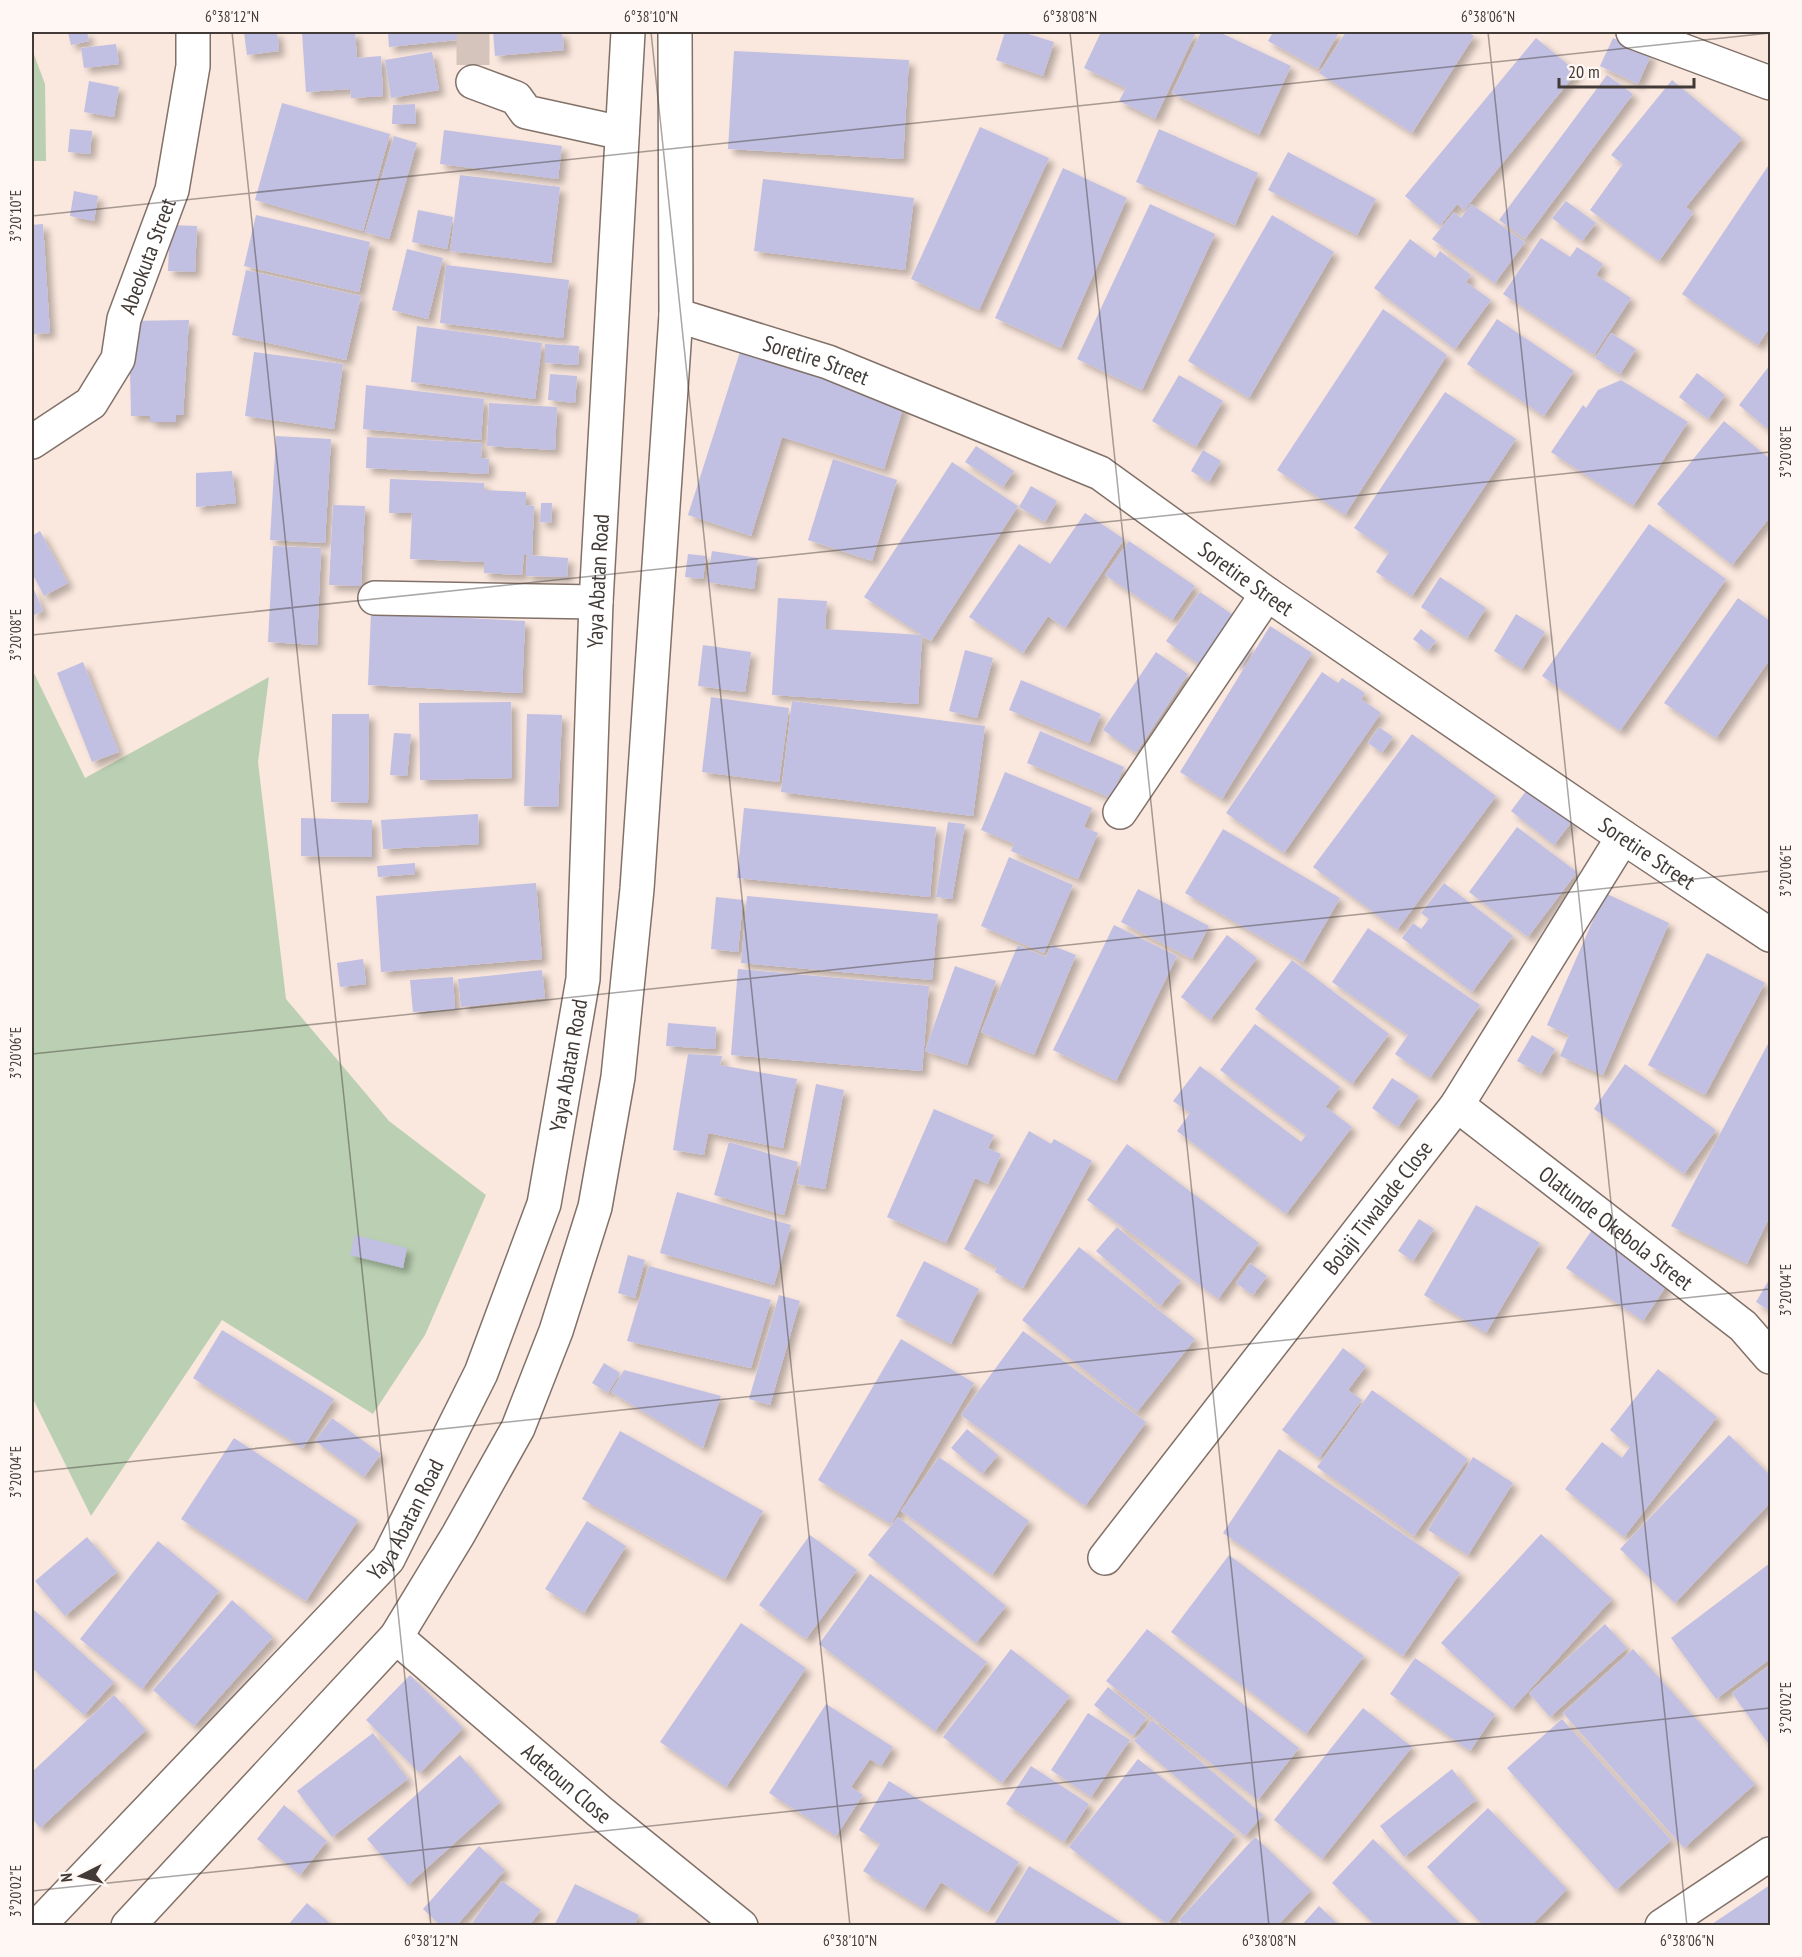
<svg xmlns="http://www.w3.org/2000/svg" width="1802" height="1957" viewBox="0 0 1802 1957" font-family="'PT Sans Narrow',sans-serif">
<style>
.green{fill:#bbd0b2}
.building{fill:#c1bfe2;filter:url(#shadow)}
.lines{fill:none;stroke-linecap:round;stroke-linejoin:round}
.minor-tunnel{stroke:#d5c4bc;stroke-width:33;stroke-dasharray:33 16;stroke-linecap:butt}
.minor-casing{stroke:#817168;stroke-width:36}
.major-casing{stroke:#817168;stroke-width:36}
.minor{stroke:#fff;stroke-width:33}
.major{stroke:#fff;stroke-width:33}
.ticks{fill:none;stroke:#413a36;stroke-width:1.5;stroke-opacity:0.45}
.labels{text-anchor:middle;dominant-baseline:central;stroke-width:4.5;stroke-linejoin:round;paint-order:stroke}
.street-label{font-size:22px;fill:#413a36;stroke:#fff7f3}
.neatline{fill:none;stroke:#413a36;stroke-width:2}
.ticks-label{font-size:15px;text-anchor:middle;fill:#413a36}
</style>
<defs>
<filter id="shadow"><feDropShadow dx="5.5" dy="5.5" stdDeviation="3" flood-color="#0004"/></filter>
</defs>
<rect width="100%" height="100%" fill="#fae7dd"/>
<!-- green -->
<g class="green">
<path d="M32,49L45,84L46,161H32Z"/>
<path d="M32,669L85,778L269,677L258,762L286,999L389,1121L486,1195L425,1335L373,1414L222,1320L91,1516L32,1397Z"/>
</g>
<!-- building -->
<g class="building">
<path d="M68,32H87L89,41L71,45Z"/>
<path d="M244,32H277L279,51L247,55Z"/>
<path d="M302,32H355L357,58L381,56L383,96L351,98L350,89L306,92Z"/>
<path d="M388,32H465L466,39L389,47Z"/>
<path d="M493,32H562L564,50L495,56Z"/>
<path d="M1005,32H1022L1054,42L1043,76L996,60Z"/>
<path d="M1101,32H1196L1155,119L1119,101L1126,88L1084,68Z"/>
<path d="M1201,32H1219L1291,66L1259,135L1172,93Z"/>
<path d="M1273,32H1339L1318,69L1268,41Z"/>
<path d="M1346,32H1467L1474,36L1412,133L1319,73Z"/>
<path d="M1536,38L1577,72L1464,210L1457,204L1440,226L1405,196Z"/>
<path d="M1613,38L1651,55L1638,84L1600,66Z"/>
<path d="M116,44L119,64L84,68L81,48Z"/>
<path d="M734,51L909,60L903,159L728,149Z"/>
<path d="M432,52L439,90L391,98L385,60Z"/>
<path d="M1607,75L1633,94L1525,239L1499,220Z"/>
<path d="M1672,80L1742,138L1686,207L1693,213L1659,261L1590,210L1623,164L1611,155Z"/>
<path d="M89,81L119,87L114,117L84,112Z"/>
<path d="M282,103L390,134L363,231L255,200Z"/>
<path d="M415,104L416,124H392L393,105Z"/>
<path d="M980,127L1049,158L979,310L911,279Z"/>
<path d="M70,129L92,131L90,154L68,152Z"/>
<path d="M1159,129L1258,173L1235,225L1136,182Z"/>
<path d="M444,130L562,146L558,179L440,164Z"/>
<path d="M394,136L417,143L389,239L365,232Z"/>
<path d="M1288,152L1376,199L1357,235L1268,190Z"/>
<path d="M1770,163V327L1758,345L1682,294Z"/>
<path d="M1063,168L1127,198L1061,348L995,318Z"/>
<path d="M460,175L560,187L551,263L450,251Z"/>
<path d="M763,179L914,198L905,270L754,251Z"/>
<path d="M74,191L98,196L94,221L70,216Z"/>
<path d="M1566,201L1596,223L1582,241L1552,218Z"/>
<path d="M1150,204L1215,234L1142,390L1077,359Z"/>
<path d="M1471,204L1525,242L1495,283L1432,239L1454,212L1461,218Z"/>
<path d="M418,210L453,217L447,249L412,242Z"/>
<path d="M256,215L370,242L359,292L244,266Z"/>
<path d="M1272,215L1334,252L1249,398L1188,361Z"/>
<path d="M43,224L50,333L32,334V225Z"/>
<path d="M170,225L197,226L195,272L168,271Z"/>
<path d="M1541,238L1570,257L1577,247L1603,264L1596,275L1631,298L1594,355L1503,294Z"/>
<path d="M1410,239L1435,258L1440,251L1471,275L1466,282L1491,300L1455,349L1374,288Z"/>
<path d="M407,249L443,258L428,319L392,310Z"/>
<path d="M446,265L569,280L563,338L440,323Z"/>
<path d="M246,270L361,296L346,360L232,335Z"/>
<path d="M1383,309L1447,355L1345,515L1277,470Z"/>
<path d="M1497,319L1574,371L1544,416L1467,364Z"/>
<path d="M189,320L183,415H176V422H150V416H131L129,321Z"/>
<path d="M417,326L542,343L535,399L411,382Z"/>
<path d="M1611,333L1636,349L1620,374L1595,358Z"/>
<path d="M545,344L579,346L578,365L545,363Z"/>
<path d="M254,352L343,364L334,429L245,416Z"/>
<path d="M740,352L904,405L884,469L782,437L751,536L688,515Z"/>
<path d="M1770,365V431L1739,405Z"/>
<path d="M1697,373L1725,395L1708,419L1679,397Z"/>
<path d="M550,374L577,376L575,403L548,400Z"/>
<path d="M1179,375L1223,401L1196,447L1152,421Z"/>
<path d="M1621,380L1688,422L1633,506L1551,452L1583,405L1586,408L1598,390Z"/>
<path d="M366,385L484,399L481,440L363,429Z"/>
<path d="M1445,392L1516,439L1412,596L1376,572L1389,552L1354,528Z"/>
<path d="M489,403L557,407L555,450L487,446Z"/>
<path d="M1724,421L1770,459V517L1732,565L1657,504Z"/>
<path d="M276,436L331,439L325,543L270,540Z"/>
<path d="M367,437L482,443L481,458L489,459L488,474L366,468Z"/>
<path d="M976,446L1014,471L1003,487L965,462Z"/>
<path d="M1203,450L1221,461L1209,482L1191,471Z"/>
<path d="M833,459L897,480L872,561L808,540Z"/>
<path d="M952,462L1018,506L931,641L922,636L918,704L772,695L778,598L827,601L825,629L922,635L864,597Z"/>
<path d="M232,471L236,503L196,507V473Z"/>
<path d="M390,479L484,483V490L526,492V505L534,506L532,555L524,554L522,575L484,573V562L410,559L412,513H389Z"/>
<path d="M1031,486L1057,501L1045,522L1019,507Z"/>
<path d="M541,503H552L551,523L540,522Z"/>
<path d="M333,505L365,506L361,586L329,585Z"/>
<path d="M1085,513L1124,539L1065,628L1048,616L1023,653L969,617L1019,544L1050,564Z"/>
<path d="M1649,524L1726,579L1620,731L1542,676Z"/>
<path d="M40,531L68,583L44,596L32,573V536Z"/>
<path d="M1129,541L1195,586L1172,620L1105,575Z"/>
<path d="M273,546L321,548L317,645L268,642Z"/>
<path d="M712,551L758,558L754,589L707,582Z"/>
<path d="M688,554L706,556L703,579L685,577Z"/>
<path d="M527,555L568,558L567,577L526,576Z"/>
<path d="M1440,577L1486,608L1467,638L1421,607Z"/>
<path d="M32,585L43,611L32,616Z"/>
<path d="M1200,592L1233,615L1200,665L1166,641Z"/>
<path d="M1738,598L1770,621V659L1716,738L1664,703Z"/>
<path d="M371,613L525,621L522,693L368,685Z"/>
<path d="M1516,614L1545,632L1522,669L1494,651Z"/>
<path d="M1270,626L1312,653L1222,799L1180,772Z"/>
<path d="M1421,629L1436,641L1428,651L1413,639Z"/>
<path d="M1242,642L1252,649L1242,666L1232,660Z"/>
<path d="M703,645L751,652L745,692L698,686Z"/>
<path d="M965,650L993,658L977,718L949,711Z"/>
<path d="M1156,652L1188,674L1136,753L1103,730Z"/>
<path d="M83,662L119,752L92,762L57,673Z"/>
<path d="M1322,672L1338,683L1342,678L1365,693L1361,699L1381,713L1284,853L1226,813Z"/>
<path d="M1021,680L1101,714L1089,743L1009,710Z"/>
<path d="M711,697L789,708L779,782L702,772Z"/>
<path d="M792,701L985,726L973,816L781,792Z"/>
<path d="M511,702L512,778L420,780L419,703Z"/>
<path d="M332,714H369L368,803L331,802Z"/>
<path d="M527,714L562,715L558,807L524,806Z"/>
<path d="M1379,727L1393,737L1382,753L1368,743Z"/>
<path d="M1040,731L1124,767L1111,798L1027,763Z"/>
<path d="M394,733L411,734L407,776L390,775Z"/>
<path d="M1412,734L1496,796L1397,930L1313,867Z"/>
<path d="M1005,772L1092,808L1084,827L1098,833L1078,879L1011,851L1014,844L981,830Z"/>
<path d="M1529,787L1573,820L1554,845L1511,811Z"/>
<path d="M744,808L936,827L930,897L737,878Z"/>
<path d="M478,814L479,844L383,849L381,820Z"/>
<path d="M301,818L372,820V857L301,856Z"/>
<path d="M948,822L965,824L952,899L936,897Z"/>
<path d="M1517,827L1577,872L1528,937L1469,892Z"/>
<path d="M1223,829L1340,898L1303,962L1185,893Z"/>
<path d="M1009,857L1073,885L1044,953L981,926Z"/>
<path d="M415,863V874L378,877L377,866Z"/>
<path d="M536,883L542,959L381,972L376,896Z"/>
<path d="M1444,883L1513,936L1472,992L1402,938L1413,923L1421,929L1429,919L1421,913Z"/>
<path d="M1138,889L1209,926L1192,959L1121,922Z"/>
<path d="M1605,893L1669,923L1603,1075L1560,1056L1569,1035L1547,1025Z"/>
<path d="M747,896L938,914L932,980L741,963Z"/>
<path d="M716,897L743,900L738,952L711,949Z"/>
<path d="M1114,925L1177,956L1116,1081L1053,1050Z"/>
<path d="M1368,928L1480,1005L1430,1078L1395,1054L1408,1035L1332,982Z"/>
<path d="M1227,935L1257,958L1210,1020L1181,997Z"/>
<path d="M1018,945L1046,957L1051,945L1076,955L1034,1055L981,1032Z"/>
<path d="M1707,953L1765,983L1705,1095L1648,1065Z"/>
<path d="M363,959L366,984L340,987L337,963Z"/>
<path d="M1292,960L1389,1034L1352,1084L1255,1009Z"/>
<path d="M955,966L996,981L967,1065L925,1051Z"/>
<path d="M738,969L929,986L922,1071L731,1055Z"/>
<path d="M542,970L545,998L461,1007L458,979Z"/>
<path d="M453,977L455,1009L413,1012L410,980Z"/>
<path d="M668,1023L716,1027L715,1049L666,1046Z"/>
<path d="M1255,1024L1340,1087L1313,1124L1326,1107L1352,1127L1286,1214L1177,1131L1190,1113L1173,1101L1200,1066L1301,1142L1306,1135L1220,1070Z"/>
<path d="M1532,1035L1555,1049L1541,1074L1517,1061Z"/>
<path d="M1770,1040V1216L1747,1264L1671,1226Z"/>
<path d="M688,1054L722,1056L720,1065L797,1079L783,1148L708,1133L704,1155L673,1150Z"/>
<path d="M1625,1064L1716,1130L1684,1174L1594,1109Z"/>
<path d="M1392,1078L1419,1096L1398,1127L1372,1108Z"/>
<path d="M816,1084L844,1090L825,1189L797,1184Z"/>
<path d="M934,1109L994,1135L988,1148L1001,1154L988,1184L975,1178L946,1243L887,1217Z"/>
<path d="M1029,1131L1051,1144L1054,1139L1092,1161L1023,1288L995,1272L997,1267L964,1249Z"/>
<path d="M729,1142L798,1162L784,1215L714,1195Z"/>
<path d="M1127,1144L1259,1243L1218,1299L1087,1200Z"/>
<path d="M677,1192L791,1225L774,1285L660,1253Z"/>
<path d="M1476,1205L1540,1243L1486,1333L1424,1295Z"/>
<path d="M1419,1219L1434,1229L1413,1261L1398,1251Z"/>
<path d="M1596,1224L1672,1277L1643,1321L1566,1268Z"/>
<path d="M1117,1227L1181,1281L1160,1306L1096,1251Z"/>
<path d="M355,1235L407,1248L403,1268L350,1255Z"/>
<path d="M1079,1247L1195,1339L1137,1412L1022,1320Z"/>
<path d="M628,1255L645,1260L635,1298L618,1293Z"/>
<path d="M924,1261L979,1289L951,1344L896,1316Z"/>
<path d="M1250,1263L1267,1276L1253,1295L1236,1283Z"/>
<path d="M649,1266L771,1300L751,1368L627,1341Z"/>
<path d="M1770,1278V1311L1756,1302Z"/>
<path d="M779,1295L800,1301L770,1405L749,1399Z"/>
<path d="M222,1330L334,1399L303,1448L193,1378Z"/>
<path d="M1023,1331L1146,1422L1085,1506L961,1415Z"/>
<path d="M901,1339L974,1383L891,1524L818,1480Z"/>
<path d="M1343,1348L1366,1366L1348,1390L1362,1400L1319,1458L1282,1430Z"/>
<path d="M604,1363L620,1373L608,1393L592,1383Z"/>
<path d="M1658,1369L1717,1417L1624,1537L1565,1489L1602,1442L1622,1458L1630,1447L1610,1430Z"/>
<path d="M624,1370L721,1396L703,1448L611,1392Z"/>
<path d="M1372,1390L1468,1459L1414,1536L1317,1467Z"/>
<path d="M332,1418L381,1454L364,1477L315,1441Z"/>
<path d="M967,1429L998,1455L982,1474L951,1448Z"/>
<path d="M620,1431L763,1511L725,1579L582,1499Z"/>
<path d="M1729,1435L1770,1475V1503L1675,1603L1620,1549Z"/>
<path d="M234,1438L358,1520L306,1601L181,1519Z"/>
<path d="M1279,1449L1460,1573L1403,1656L1223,1533Z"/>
<path d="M939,1457L1029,1521L992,1575L901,1511Z"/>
<path d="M1473,1457L1513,1483L1468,1555L1428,1530Z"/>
<path d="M898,1517L1006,1606L976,1643L868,1555Z"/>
<path d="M587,1521L626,1546L584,1613L545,1589Z"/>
<path d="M1541,1534L1612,1599L1512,1709L1441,1643Z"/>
<path d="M810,1535L857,1570L806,1639L759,1605Z"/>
<path d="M87,1537L117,1572L65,1616L35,1581Z"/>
<path d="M158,1541L219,1591L142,1689L80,1639Z"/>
<path d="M1229,1555L1364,1656L1306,1734L1171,1632Z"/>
<path d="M1770,1563V1659L1716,1699L1671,1638Z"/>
<path d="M870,1574L987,1662L935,1731L819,1644Z"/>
<path d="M232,1600L273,1637L194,1726L153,1690Z"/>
<path d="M32,1608L114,1682L84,1715L32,1668Z"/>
<path d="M741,1623L806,1668L726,1787L660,1742Z"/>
<path d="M1605,1624L1627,1648L1550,1717L1529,1693Z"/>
<path d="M1147,1629L1299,1748L1258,1800L1106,1681Z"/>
<path d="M1011,1649L1070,1696L1002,1783L943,1737Z"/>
<path d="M1633,1649L1755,1784L1684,1848L1563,1713Z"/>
<path d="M1415,1658L1495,1714L1470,1751L1390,1694Z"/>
<path d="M1770,1665V1746L1732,1693Z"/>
<path d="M410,1675L463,1728L420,1773L366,1720Z"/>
<path d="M1108,1687L1147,1718L1133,1736L1094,1705Z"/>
<path d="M114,1695L146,1730L40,1828L32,1818V1772Z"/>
<path d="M826,1704L893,1747L881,1766L870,1759L851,1787L863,1795L836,1836L769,1793Z"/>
<path d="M1363,1708L1412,1747L1322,1859L1274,1820Z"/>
<path d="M1088,1713L1130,1740L1091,1797L1051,1770Z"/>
<path d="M1562,1719L1671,1840L1616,1890L1507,1768Z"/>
<path d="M1152,1720L1263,1815L1245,1836L1134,1741Z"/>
<path d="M373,1733L408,1779L332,1837L297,1791Z"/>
<path d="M460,1755L500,1802L408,1885L367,1839Z"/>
<path d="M1138,1759L1235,1835L1167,1924L1069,1847Z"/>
<path d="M1031,1766L1089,1804L1064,1842L1006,1804Z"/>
<path d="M1452,1769L1476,1800L1404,1857L1380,1826Z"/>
<path d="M889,1781L1019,1862L988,1912L941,1882L924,1909L863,1871L880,1844L859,1830Z"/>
<path d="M284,1805L327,1841L300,1875L257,1839Z"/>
<path d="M1488,1808L1567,1889L1531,1926H1484L1427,1867Z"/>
<path d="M1255,1837L1311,1890L1277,1926H1184L1179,1920Z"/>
<path d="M1373,1839L1463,1926H1376L1332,1883Z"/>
<path d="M479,1846L505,1870L456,1926H441L423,1909Z"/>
<path d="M1029,1866L1127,1926H993Z"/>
<path d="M502,1881L541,1910L529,1926H470Z"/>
<path d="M575,1884L639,1915L634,1926H558L555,1924Z"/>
<path d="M1770,1885V1926H1709Z"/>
<path d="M307,1903L333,1926H287Z"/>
<path d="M1319,1906L1340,1926H1301Z"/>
</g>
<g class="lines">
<!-- minor-tunnel -->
<path class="minor-tunnel" d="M473,32V82"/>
<defs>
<g id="minor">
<path d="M1633,32L1770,83"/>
<path d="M473,82L516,98L526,112L622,133"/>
<path id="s1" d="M676,315L828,362L1100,473L1267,594L1623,837L1770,935"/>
<path id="s2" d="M32,442L91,403L118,359L124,319L172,190L193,66V32"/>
<path d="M375,598L596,602"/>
<path d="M1120,812L1267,594"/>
<path id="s3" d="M1457,1105L1743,1326L1770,1357"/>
<path id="s4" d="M1105,1558L1457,1105L1623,837"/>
<path id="s5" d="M396,1637L599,1811L741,1926"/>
<path d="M1662,1926L1770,1854"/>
</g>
<g id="major">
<path id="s6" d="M38,1926L388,1559L481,1373L544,1204L583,979L596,602L628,32"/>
<path d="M128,1926L396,1637L458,1535L518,1428L556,1331L595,1207L618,1077L637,889L676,315L675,32"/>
</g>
</defs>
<!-- minor casing -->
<use href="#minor" class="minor-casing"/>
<!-- major casing -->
<use href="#major" class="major-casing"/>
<!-- minor -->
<use href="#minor" class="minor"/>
<!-- major -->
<use href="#major" class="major"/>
</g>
<!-- ticks -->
<path class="ticks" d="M232,32L431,1926M651,32L850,1926M1070,32L1269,1926M1488,32L1687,1926M32,216L1770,33M32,635L1770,452M32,1054L1770,871M32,1472L1770,1289M32,1891L1770,1708"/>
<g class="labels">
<!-- street labels -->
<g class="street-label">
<text stroke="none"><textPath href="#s2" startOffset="230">Abeokuta Street</textPath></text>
<text stroke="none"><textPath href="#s1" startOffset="147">Soretire Street</textPath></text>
<text stroke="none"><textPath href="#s1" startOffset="633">Soretire Street</textPath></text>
<text stroke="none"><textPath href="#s6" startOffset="1522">Yaya Abatan Road</textPath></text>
<text stroke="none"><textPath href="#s1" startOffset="1119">Soretire Street</textPath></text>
<text stroke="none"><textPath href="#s6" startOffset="1036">Yaya Abatan Road</textPath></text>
<text stroke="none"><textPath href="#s4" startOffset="444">Bolaji Tiwalade Close</textPath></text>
<text stroke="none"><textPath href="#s3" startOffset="201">Olatunde Okebola Street</textPath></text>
<text stroke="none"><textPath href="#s6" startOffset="550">Yaya Abatan Road</textPath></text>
<text stroke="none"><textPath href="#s5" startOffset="225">Adetoun Close</textPath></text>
</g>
</g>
<!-- border -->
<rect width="1802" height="1957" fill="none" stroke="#fff7f3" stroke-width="66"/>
<!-- north arrow -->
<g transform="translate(81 1876) rotate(264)" stroke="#fff7f3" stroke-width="4.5" paint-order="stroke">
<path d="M0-4.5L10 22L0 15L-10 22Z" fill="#413a36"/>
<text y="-9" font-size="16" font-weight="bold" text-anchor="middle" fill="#413a36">N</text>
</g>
<!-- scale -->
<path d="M1559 78v9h135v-9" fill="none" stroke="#413a36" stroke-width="3"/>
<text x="1568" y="78" font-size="18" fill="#413a36" stroke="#fff7f3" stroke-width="4.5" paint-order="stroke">20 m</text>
<rect x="33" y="33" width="1736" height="1891" class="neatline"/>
<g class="ticks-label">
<text x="232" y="22">6°38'12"N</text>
<text x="651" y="22">6°38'10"N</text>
<text x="1070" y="22">6°38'08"N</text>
<text x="1488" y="22">6°38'06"N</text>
<text transform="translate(16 216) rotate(-90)" y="5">3°20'10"E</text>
<text transform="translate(1786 452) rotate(-90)" y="5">3°20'08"E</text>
<text transform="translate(16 635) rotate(-90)" y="5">3°20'08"E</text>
<text transform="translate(1786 871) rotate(-90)" y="5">3°20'06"E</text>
<text transform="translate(16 1053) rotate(-90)" y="5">3°20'06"E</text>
<text transform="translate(1786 1290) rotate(-90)" y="5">3°20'04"E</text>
<text transform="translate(16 1472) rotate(-90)" y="5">3°20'04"E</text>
<text transform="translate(1786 1708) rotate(-90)" y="5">3°20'02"E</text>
<text transform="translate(16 1891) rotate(-90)" y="5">3°20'02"E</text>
<text x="431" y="1946">6°38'12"N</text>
<text x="850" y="1946">6°38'10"N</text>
<text x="1269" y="1946">6°38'08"N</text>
<text x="1687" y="1946">6°38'06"N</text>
</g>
</svg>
